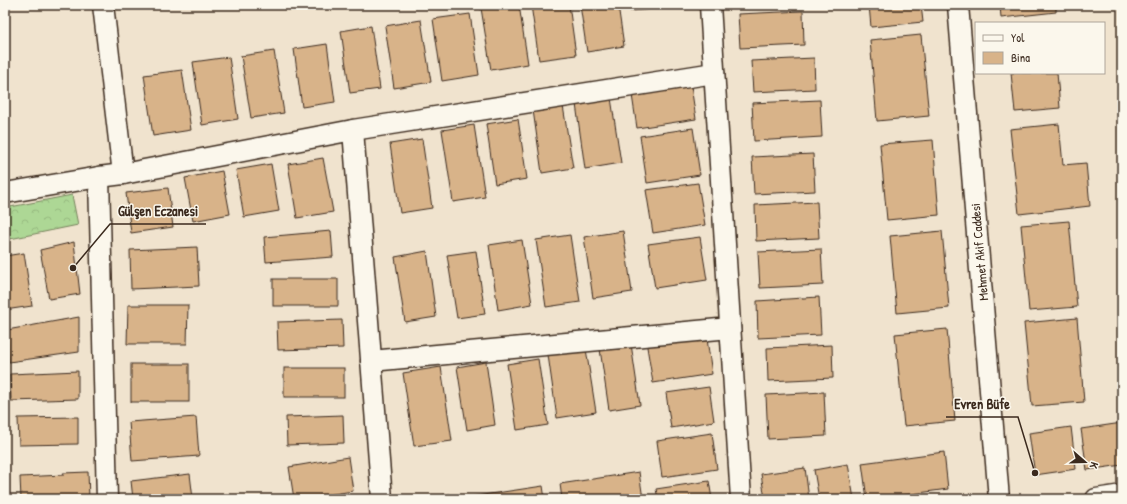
<svg xmlns="http://www.w3.org/2000/svg" width="1127" height="504" viewBox="0 0 1127 504" font-family="'Patrick Hand',sans-serif">
<style>
.forest{fill:url(#forest-crowns);stroke:#74805a}
.building{fill:#d8b389;stroke:#3b2a1e}
.lines{fill:none;stroke-linecap:round;stroke-linejoin:round}
.minor-casing{stroke:#3b2a1e;stroke-width:23}
.minor{stroke:#fbf7ec;stroke-width:20}
.labels{text-anchor:middle;dominant-baseline:central;stroke-width:3;stroke-linejoin:round;paint-order:stroke}
.street-label{font-size:13px;fill:#3b2a1e;stroke:#fbf7ec}
.leader{fill:none;stroke:#3b2a1e;stroke-width:1.5}
.callout-dot{fill:#3b2a1e;stroke:#fbf7ec;stroke-width:1.5}
.callout-label{font-size:14px;text-anchor:middle;font-weight:bold;fill:#3b2a1e;stroke:#fbf7ec;stroke-width:3;stroke-linejoin:round;paint-order:stroke}
</style>
<defs>
<pattern id="forest-crowns" width="20" height="18" patternUnits="userSpaceOnUse"><rect width="20" height="18" fill="#add795"/><path d="M2 6a3 3 0 1 1 6 0M12 15a3 3 0 1 1 6 0" fill="none" stroke="#96b980"/></pattern>
</defs>
<rect width="100%" height="100%" fill="#f0e3ce"/>
<filter id="ink" filterUnits="userSpaceOnUse"><feTurbulence type="fractalNoise" baseFrequency=".025" numOctaves="2"/><feDisplacementMap in="SourceGraphic" scale="8" xChannelSelector="R" yChannelSelector="G"/><feConvolveMatrix kernelMatrix="1 2 1 2 8 2 1 2 1" color-interpolation-filters="sRGB"/></filter>
<g filter="url(#ink)">
<!-- forest -->
<path class="forest" d="M72,195L78,225L5,240V208Z"/>
<!-- building -->
<g class="building">
<path d="M501,5H519L528,64L491,70L481,8Z"/>
<path d="M531,5H569L576,55L539,60Z"/>
<path d="M580,5H618L624,46L587,52Z"/>
<path d="M630,5H694V6L630,11Z"/>
<path d="M869,5H921L923,22L871,27Z"/>
<path d="M1000,5H1056V12L1001,18Z"/>
<path d="M803,11L804,45L740,48L738,14Z"/>
<path d="M470,14L479,75L442,81L433,19Z"/>
<path d="M421,20L431,82L394,88L385,26Z"/>
<path d="M371,26L380,89L350,93L341,31Z"/>
<path d="M921,35L929,116L877,121L870,40Z"/>
<path d="M327,44L335,102L302,107L294,49Z"/>
<path d="M274,51L284,113L251,118L241,56Z"/>
<path d="M229,57L238,119L202,125L193,62Z"/>
<path d="M814,58L815,89L753,92L751,61Z"/>
<path d="M182,70L191,130L153,136L144,75Z"/>
<path d="M1011,73H1057L1060,108L1015,112Z"/>
<path d="M691,86L696,119L637,128L632,95Z"/>
<path d="M611,98L621,163L585,169L576,104Z"/>
<path d="M820,100L822,137L754,141L752,103Z"/>
<path d="M563,106L573,168L542,173L533,110Z"/>
<path d="M518,119L527,179L495,184L486,124Z"/>
<path d="M1059,124L1063,165L1086,163L1090,206L1019,214L1010,129Z"/>
<path d="M474,125L485,197L453,202L442,130Z"/>
<path d="M693,128L700,175L647,183L640,136Z"/>
<path d="M422,139L432,208L400,213L390,144Z"/>
<path d="M933,140L939,215L887,220L880,144Z"/>
<path d="M813,154L815,191L754,194L752,157Z"/>
<path d="M323,158L333,212L297,218L288,164Z"/>
<path d="M271,164L279,211L244,217L236,170Z"/>
<path d="M222,171L230,214L193,221L185,178Z"/>
<path d="M698,183L705,225L653,233L646,190Z"/>
<path d="M168,188L173,227L131,233L126,193Z"/>
<path d="M817,202L819,238L756,241L755,205Z"/>
<path d="M1069,221L1077,307L1029,311L1021,225Z"/>
<path d="M331,231L333,257L266,262L264,237Z"/>
<path d="M623,231L632,292L593,298L584,237Z"/>
<path d="M942,231L949,308L897,313L890,236Z"/>
<path d="M570,235L580,302L546,307L536,240Z"/>
<path d="M700,237L707,280L655,288L648,244Z"/>
<path d="M522,240L532,304L498,310L489,245Z"/>
<path d="M74,242L80,294L49,299L40,250Z"/>
<path d="M197,247L199,286L131,289L130,250Z"/>
<path d="M821,249L823,285L760,288L758,252Z"/>
<path d="M427,251L436,317L405,322L395,257Z"/>
<path d="M476,251L485,314L457,318L447,255Z"/>
<path d="M24,253L32,306L5,310V256Z"/>
<rect x="273" y="279" width="65" height="27"/>
<path d="M819,297L821,335L758,338L757,301Z"/>
<path d="M128,305H188L187,344H127Z"/>
<path d="M79,317V352L9,362L7,330Z"/>
<path d="M1077,318L1084,402L1032,406L1024,323Z"/>
<path d="M342,320L343,348L278,350L277,322Z"/>
<path d="M947,329L955,421L904,426L895,334Z"/>
<path d="M706,332L712,374L653,383L646,341Z"/>
<path d="M631,344L640,405L609,410L600,349Z"/>
<path d="M832,345L833,378L768,381L767,348Z"/>
<path d="M586,349L596,412L557,418L548,355Z"/>
<path d="M538,359L548,425L517,430L507,364Z"/>
<path d="M486,362L495,425L467,430L457,367Z"/>
<rect x="131" y="364" width="58" height="38"/>
<path d="M441,367L452,441L414,446L403,373Z"/>
<rect x="284" y="368" width="60" height="29"/>
<path d="M78,371V399L11,401L10,374Z"/>
<path d="M709,387L714,421L671,428L666,393Z"/>
<path d="M824,392L826,436L768,439L766,395Z"/>
<path d="M343,415L344,443L287,445L286,417Z"/>
<path d="M78,417V444L19,445L18,418Z"/>
<path d="M196,417L199,456L132,461L129,422Z"/>
<path d="M1122,423V465L1087,470L1081,429Z"/>
<path d="M1071,427L1076,469L1035,475L1029,433Z"/>
<path d="M712,433L717,469L662,477L657,441Z"/>
<path d="M944,452L948,489L875,499H867L862,463Z"/>
<path d="M348,457L353,491L301,499H294L289,467Z"/>
<path d="M848,464L854,499H819L814,470Z"/>
<path d="M805,468L809,499H765L761,474Z"/>
<path d="M88,472L89,499H21L20,477L64,475L63,473Z"/>
<path d="M639,472L643,499H562L560,484Z"/>
<path d="M190,474L193,499H133L131,481Z"/>
<path d="M709,481L712,499H658L656,489Z"/>
<path d="M543,486L545,499H463V498Z"/>
<path d="M450,494L451,499H421Z"/>
</g>
<g class="lines">
<defs>
<g id="minor">
<path d="M103,5L123,174"/>
<path d="M710,5L741,499"/>
<path d="M958,5L999,499"/>
<path d="M353,130L382,499"/>
<path d="M99,177L107,499"/>
<path d="M5,193L99,177L123,174L353,130L714,73"/>
<path d="M371,361L730,328"/>
<path d="M1096,499L1122,495"/>
</g>
</defs>
<!-- minor casing -->
<use href="#minor" class="minor-casing"/>
<!-- minor -->
<use href="#minor" class="minor"/>
</g>
</g>
<g class="labels">
<!-- street labels -->
<g class="street-label">
<text transform="translate(979 252) rotate(-95)">Mehmet Akif Caddesi</text>
</g>
</g>
<!-- callouts -->
<path class="leader" d="M73 268L110 224H206M1035 473L1018 417H946"/>
<g class="callout-dot">
<circle cx="73" cy="268" r="4"/>
<circle cx="1035" cy="473" r="4"/>
</g>
<g class="callout-label">
<text x="158" y="216">Gülşen Eczanesi</text>
<text x="982" y="409">Evren Büfe</text>
</g>
<!-- margin -->
<rect width="1127" height="504" fill="none" stroke="#fbf7ec" stroke-width="20"/>
<rect x="10" y="10" width="1107" height="484" fill="none" stroke="#3b2a1e" stroke-width="1.5" filter="url(#ink)"/>
<!-- legend -->
<rect x="975" y="22" width="130" height="52" fill="#fbf7ec" stroke="#aea59a"/>
<rect x="983" y="35" width="20" height="6" fill="#fbf7ec" stroke="#aea59a"/>
<text x="1011" y="42" font-size="12" fill="#3b2a1e">Yol</text>
<rect x="983" y="52" width="20" height="12" fill="#d8b389" stroke="#aea59a"/>
<text x="1011" y="62" font-size="12" fill="#3b2a1e">Bina</text>
<!-- north arrow -->
<g transform="translate(1085 462) rotate(110)" stroke="#fbf7ec" stroke-width="3" paint-order="stroke">
<path d="M0-3L7 15L0 10L-7 15Z" fill="#3b2a1e"/>
<text y="-6" font-size="11" font-weight="bold" text-anchor="middle" fill="#3b2a1e">K</text>
</g>
</svg>
